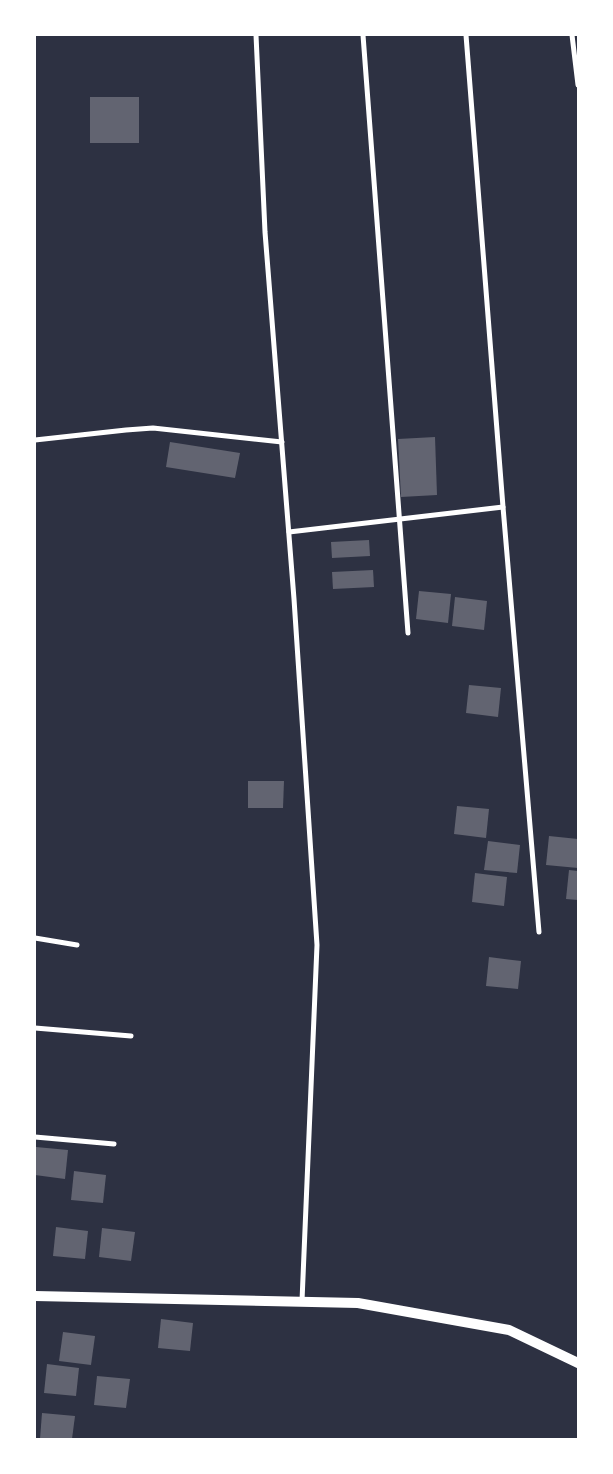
<svg xmlns="http://www.w3.org/2000/svg" width="613" height="1474" viewBox="0 0 613 1474" font-family="'Varela Round',sans-serif">
<style>
.building{fill:#626471}
.lines{fill:none;stroke-linecap:round;stroke-linejoin:round}
.minor{stroke:#fff;stroke-width:5}
.secondary{stroke:#fff;stroke-width:10}
</style>
<rect width="100%" height="100%" fill="#2d3142"/>
<!-- building -->
<g class="building">
<rect x="90" y="97" width="49" height="46"/>
<path d="M435,437L437,495L401,497L398,439Z"/>
<path d="M170,442L240,453L235,478L166,467Z"/>
<path d="M369,540L370,556L332,558L331,542Z"/>
<path d="M373,570L374,587L333,589L332,572Z"/>
<path d="M419,591L451,594L448,623L416,619Z"/>
<path d="M455,597L487,601L484,630L452,626Z"/>
<path d="M469,685L501,688L498,717L466,713Z"/>
<path d="M248,781H284L283,808H248Z"/>
<path d="M457,806L489,809L486,838L454,834Z"/>
<path d="M549,836L578,839V868L546,865Z"/>
<path d="M488,841L520,845L517,873L484,870Z"/>
<path d="M569,870L578,871V900L566,899Z"/>
<path d="M475,873L507,877L504,906L472,902Z"/>
<path d="M489,957L521,961L518,989L486,986Z"/>
<path d="M36,1147L68,1150L65,1179L35,1175Z"/>
<path d="M74,1171L106,1175L103,1203L71,1200Z"/>
<path d="M56,1227L88,1231L85,1259L53,1256Z"/>
<path d="M102,1228L135,1232L131,1261L99,1257Z"/>
<path d="M161,1319L193,1323L190,1351L158,1348Z"/>
<path d="M63,1332L95,1336L91,1365L59,1361Z"/>
<path d="M47,1364L79,1368L76,1396L44,1393Z"/>
<path d="M97,1376L130,1379L126,1408L94,1405Z"/>
<path d="M42,1413L75,1416L72,1439H40Z"/>
</g>
<g class="lines">
<!-- minor -->
<g class="minor">
<path d="M256,35L265,232L294,599L317,945L302,1301"/>
<path d="M363,35L408,633"/>
<path d="M466,35L503,507L539,932"/>
<path d="M572,35L578,85"/>
<path d="M35,440L126,430L153,428L282,442"/>
<path d="M289,532L503,507"/>
<path d="M35,938L77,945"/>
<path d="M35,1028L131,1036"/>
<path d="M35,1137L114,1144"/>
</g>
<!-- secondary -->
<path class="secondary" d="M35,1296L358,1303L509,1330L578,1363"/>
</g>
<!-- border -->
<rect width="613" height="1474" fill="none" stroke="#ffffff" stroke-width="72"/>
</svg>
